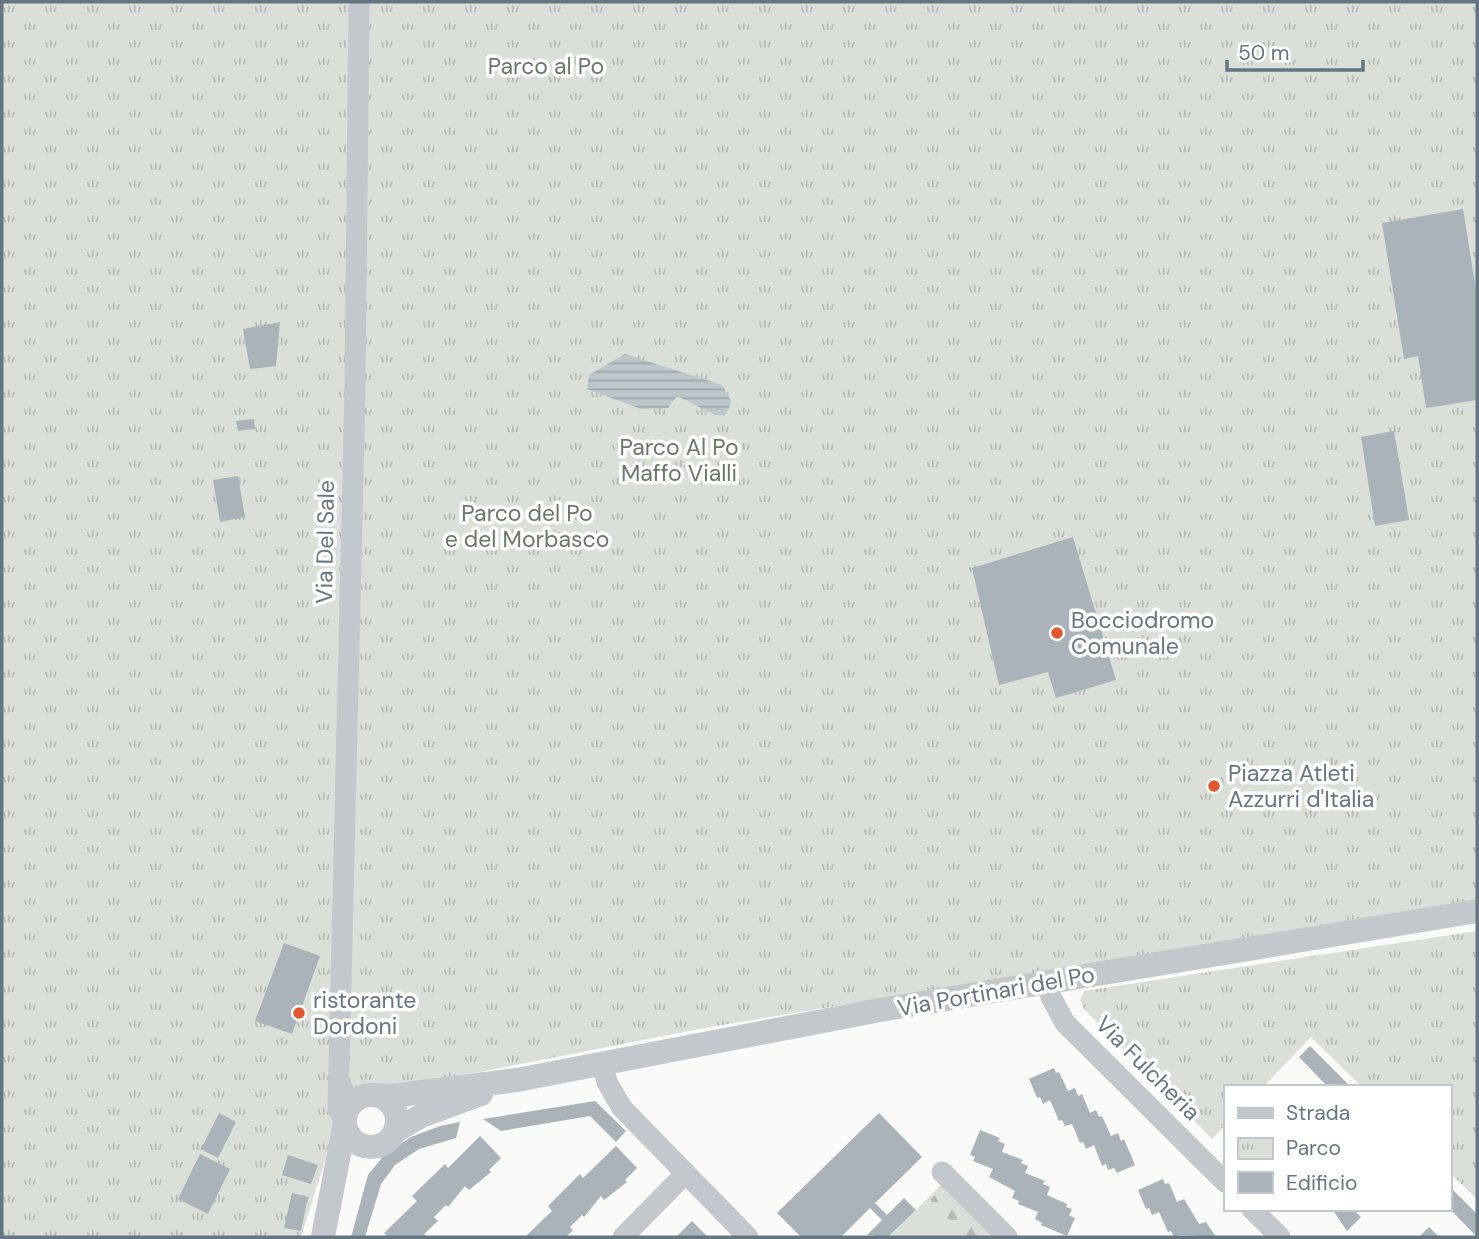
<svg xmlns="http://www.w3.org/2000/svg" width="1479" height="1239" viewBox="0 0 1479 1239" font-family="'DM Sans',sans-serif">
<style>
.grass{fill:#dadfd7}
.forest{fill:url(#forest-firs)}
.park{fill:url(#park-tufts)}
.water{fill:url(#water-rules)}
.building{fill:#aab3b9}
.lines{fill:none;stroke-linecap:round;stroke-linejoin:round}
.minor{stroke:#c3c8cc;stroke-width:21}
.tertiary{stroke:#c3c8cc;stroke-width:24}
.poi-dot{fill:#e4572e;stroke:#fff;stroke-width:2.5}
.labels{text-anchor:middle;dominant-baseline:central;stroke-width:7;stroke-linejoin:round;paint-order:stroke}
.park-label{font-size:23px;fill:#687a64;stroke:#fff}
.street-label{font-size:23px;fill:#657683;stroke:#fff}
.poi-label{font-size:23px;fill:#657683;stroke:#fff;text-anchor:start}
</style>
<defs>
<pattern id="forest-firs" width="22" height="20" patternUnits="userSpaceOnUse" patternTransform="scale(1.75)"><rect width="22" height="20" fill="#dadfd7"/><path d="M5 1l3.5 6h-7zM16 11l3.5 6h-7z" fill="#b4b9b4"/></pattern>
<pattern id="park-tufts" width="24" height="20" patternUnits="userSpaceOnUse" patternTransform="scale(1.75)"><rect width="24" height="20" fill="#dadfd7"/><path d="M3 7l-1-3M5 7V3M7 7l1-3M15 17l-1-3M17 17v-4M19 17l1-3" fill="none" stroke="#b4b9b4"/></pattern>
<pattern id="water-rules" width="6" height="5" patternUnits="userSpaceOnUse" patternTransform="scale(1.75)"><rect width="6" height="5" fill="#bbc7cb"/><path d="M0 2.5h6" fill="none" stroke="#9ca6aa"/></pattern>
</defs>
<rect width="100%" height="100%" fill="#fafaf8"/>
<!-- grass -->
<path class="grass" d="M941,1185L993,1237H889Z"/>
<!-- forest -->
<path class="forest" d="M940,1190L987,1237H966L930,1200Z"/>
<!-- park -->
<g class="park">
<path d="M2,2H1477V899L704,1028L424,1083L358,1091L339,1116L301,1237H2Z"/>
<path d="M1477,931V1199L1449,1172V1087H1362L1311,1037L1263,1087H1225V1125L1212,1139L1084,1009L1080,1000L1084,991Z"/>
</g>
<!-- water -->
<path class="water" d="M625,354L722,385L732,402L725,415H715L677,396L668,408L641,409L587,389L589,375Z"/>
<!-- building -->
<g class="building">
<path d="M1463,209L1477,296V400L1426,408L1418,356L1404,359L1382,223Z"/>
<path d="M280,322L276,366L250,369L243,329Z"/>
<path d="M254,419L255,429L238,431L236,421Z"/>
<path d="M1394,431L1409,520L1375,526L1361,437Z"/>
<path d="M238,476L245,517L220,522L213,480Z"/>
<path d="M1073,537L1116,680L1056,698L1048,672L999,685L972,568Z"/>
<path d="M284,943L320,956L292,1034L255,1021Z"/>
<path d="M1310,1046L1351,1087H1328L1299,1057Z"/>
<path d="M1054,1068L1056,1073L1059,1072L1068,1091L1075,1088L1078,1096L1082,1094L1090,1113L1096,1110L1099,1117L1102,1116L1111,1136L1118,1133L1121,1141L1124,1139L1135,1165L1117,1173L1114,1168L1108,1170L1106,1164L1102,1166L1094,1145L1086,1149L1083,1142L1080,1143L1072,1124L1065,1126L1062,1120L1059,1121L1050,1100L1043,1104L1040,1097L1037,1098L1029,1079Z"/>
<path d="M595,1101L626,1131L616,1142L590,1116L501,1131L483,1119Z"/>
<path d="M219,1113L236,1122L218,1158L201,1149Z"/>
<path d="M879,1113L922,1157L875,1203L887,1215L904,1198L916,1210L888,1237L867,1235L882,1220L870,1208L841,1237H801L777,1213Z"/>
<path d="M460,1122L456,1138L419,1149L395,1165L381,1184L365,1237H351L368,1175L384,1155L411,1137L440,1126Z"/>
<path d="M980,1130L1000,1138L998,1141L1005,1144L1002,1152L1023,1160L1021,1163L1028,1166L1025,1173L1045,1181L1043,1184L1050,1187L1047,1195L1067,1204L1066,1207L1072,1209L1069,1215L1075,1218L1067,1236L1041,1225L1042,1223L1035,1219L1038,1212L1018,1204L1019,1201L1012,1198L1015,1191L989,1177L993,1169L973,1161L975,1157L970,1155Z"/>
<path d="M480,1136L501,1158L489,1170L491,1172L469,1190L465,1186L448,1207L446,1205L434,1217L438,1221L424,1234L428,1237H388L384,1233L417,1201L412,1196L445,1164L448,1168Z"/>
<path d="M616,1146L637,1168L625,1180L627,1182L604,1200L601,1196L584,1217L582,1215L570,1227L573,1230L566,1237H525L552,1211L548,1206L580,1174L583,1178Z"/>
<path d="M200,1154L230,1169L208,1214L178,1199Z"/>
<path d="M288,1155L318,1165L311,1184L282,1175Z"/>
<path d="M1163,1179L1165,1184L1169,1183L1177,1202L1184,1199L1199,1224L1206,1222L1216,1237L1181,1235L1174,1237L1171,1231L1168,1232L1159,1212L1152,1215L1149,1208L1146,1209L1138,1190Z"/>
<path d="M1449,1186L1477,1214V1237L1449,1208Z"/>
<path d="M292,1193L308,1197L301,1231L284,1228Z"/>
<path d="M1332,1209H1359L1356,1212L1361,1217L1347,1231Z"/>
<path d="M692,1221L708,1237H676Z"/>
<path d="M1429,1227L1439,1237H1419Z"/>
</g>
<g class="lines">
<!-- minor -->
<g class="minor">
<path d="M1046,982L1051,997L1065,1023L1225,1182"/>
<path d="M602,1063L607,1082L622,1108L748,1237"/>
<path d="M340,1083L350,1103L358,1099"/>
<path d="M346,1116L342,1117L338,1109L355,390L359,2"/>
<path d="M942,1172L1007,1237"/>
<path d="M1252,1209L1280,1237"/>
<path d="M623,1237L685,1174"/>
</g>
<!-- tertiary -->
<g class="tertiary">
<path d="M372,1095L392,1096L517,1080L880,1010L1477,911"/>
<circle cx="371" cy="1121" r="26"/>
<path d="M395,1131L421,1116L481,1094"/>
<path d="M323,1237L345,1123"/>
</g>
</g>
<!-- markers -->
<g class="poi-dot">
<circle cx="1057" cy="633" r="7"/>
<circle cx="1214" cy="786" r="7"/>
<circle cx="299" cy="1013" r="7"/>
</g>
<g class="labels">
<!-- park labels -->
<g class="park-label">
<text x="546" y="66">Parco al Po</text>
<text x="679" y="447">Parco Al Po<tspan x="679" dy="26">Maffo Vialli</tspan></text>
<text x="527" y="513">Parco del Po<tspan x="527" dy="26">e del Morbasco</tspan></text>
</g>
<!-- street labels -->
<g class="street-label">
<text transform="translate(325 542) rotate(-89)">Via Del Sale</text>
<text transform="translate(996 991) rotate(-10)">Via Portinari del Po</text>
<text transform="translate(1148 1068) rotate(45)">Via Fulcheria</text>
</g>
<!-- poi labels -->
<g class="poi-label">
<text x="1071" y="620">Bocciodromo<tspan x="1071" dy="26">Comunale</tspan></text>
<text x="1228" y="773">Piazza Atleti<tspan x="1228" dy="26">Azzurri d'Italia</tspan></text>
<text x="313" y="1000">ristorante<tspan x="313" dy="26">Dordoni</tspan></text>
</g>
</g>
<!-- border -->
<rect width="1479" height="1239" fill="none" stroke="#657683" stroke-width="7"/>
<!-- legend -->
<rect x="1224" y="1085" width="228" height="126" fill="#ffffff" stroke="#c1c8cd" stroke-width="2"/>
<rect x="1238" y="1108" width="35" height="10" fill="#c3c8cc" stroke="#c1c8cd" stroke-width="2"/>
<text x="1286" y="1120" font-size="21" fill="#657683">Strada</text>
<rect x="1238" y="1138" width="35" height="21" fill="url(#park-tufts)" stroke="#c1c8cd" stroke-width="2"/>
<text x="1286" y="1155" font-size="21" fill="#657683">Parco</text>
<rect x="1238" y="1172" width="35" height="21" fill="#aab3b9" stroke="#c1c8cd" stroke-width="2"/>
<text x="1286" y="1190" font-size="21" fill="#657683">Edificio</text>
<!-- scale -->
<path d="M1227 60v10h136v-10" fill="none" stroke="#657683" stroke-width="3.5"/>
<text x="1238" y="60" font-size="21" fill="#657683" stroke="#ffffff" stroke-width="5" paint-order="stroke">50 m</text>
</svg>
